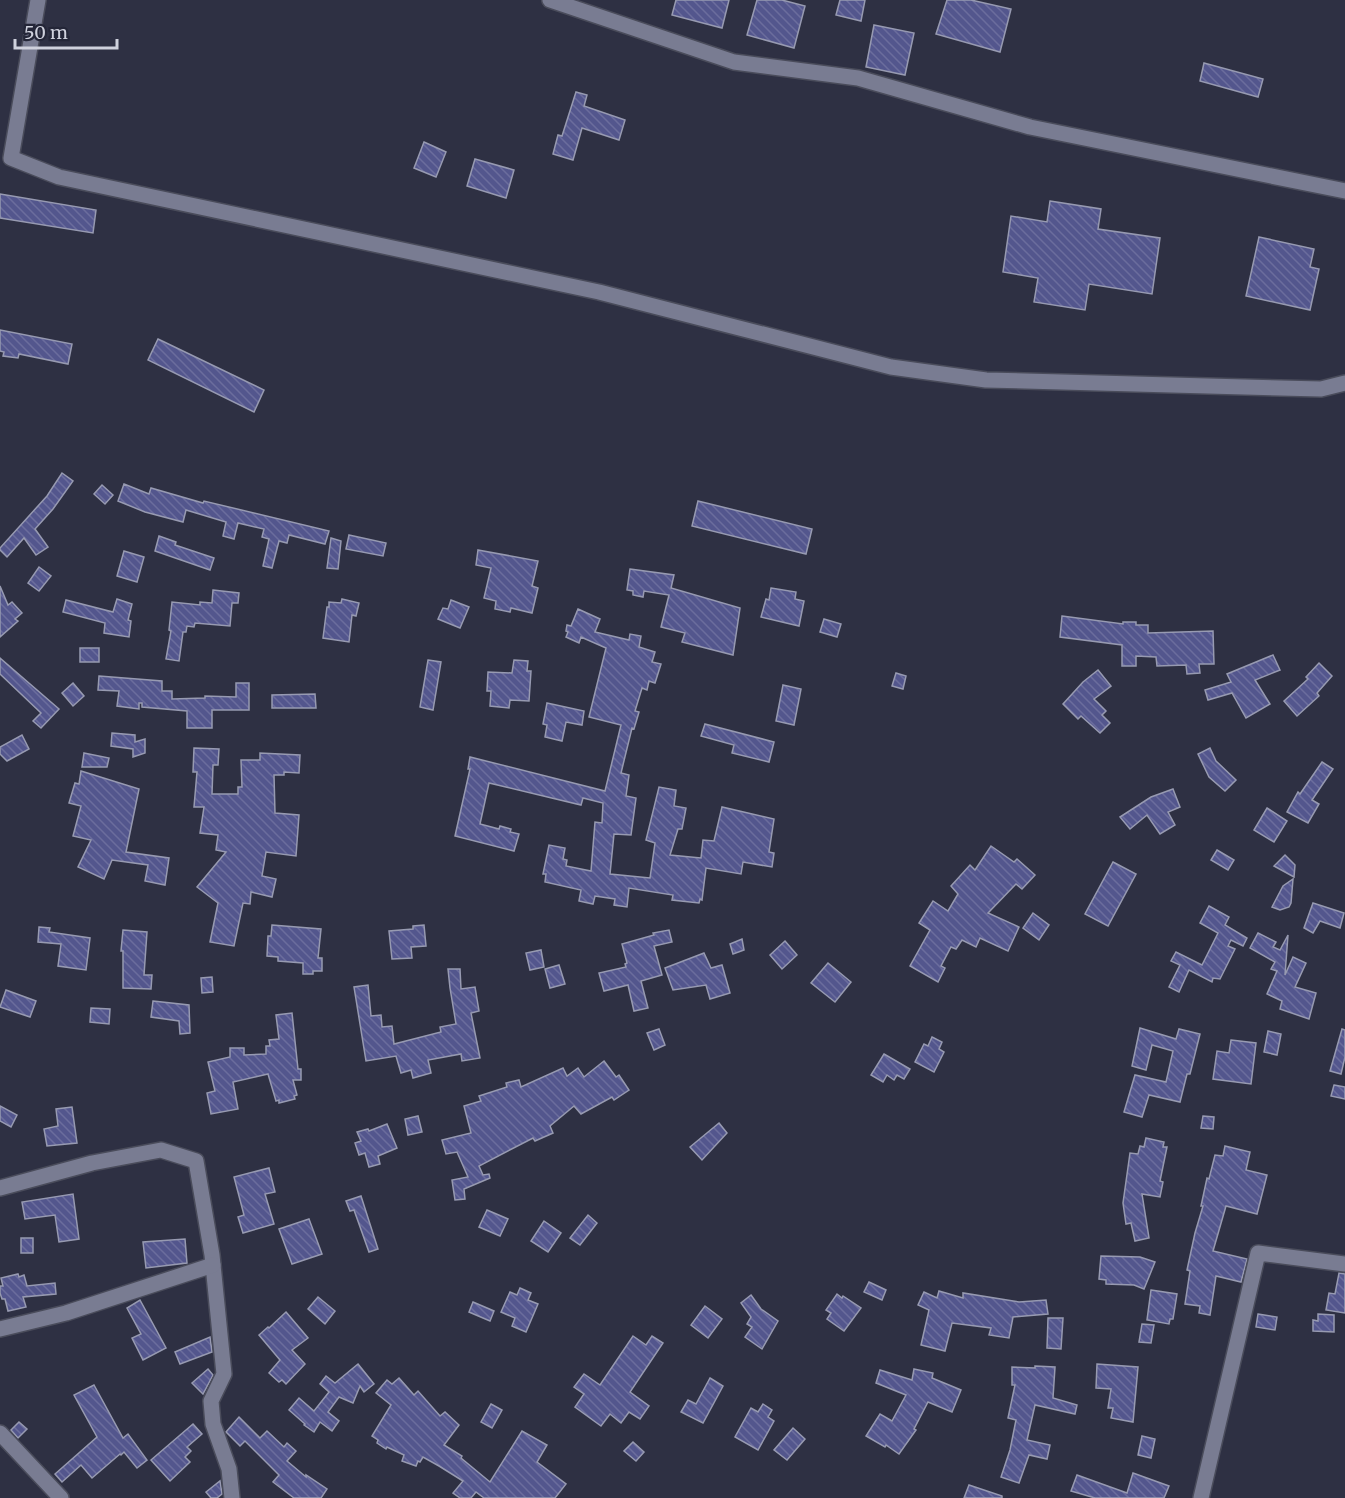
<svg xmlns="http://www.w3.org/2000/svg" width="1345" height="1498" viewBox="0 0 1345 1498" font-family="Merriweather,serif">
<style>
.building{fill:url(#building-back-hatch);stroke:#979ab1;stroke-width:1.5}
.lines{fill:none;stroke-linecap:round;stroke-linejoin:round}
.minor-casing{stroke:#4a4c5b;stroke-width:18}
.minor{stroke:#797c92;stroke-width:15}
</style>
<defs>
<pattern id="building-back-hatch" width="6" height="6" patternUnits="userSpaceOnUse" patternTransform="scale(1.5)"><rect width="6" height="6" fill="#53568d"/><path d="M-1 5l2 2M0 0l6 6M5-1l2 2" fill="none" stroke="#6b6d9d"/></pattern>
</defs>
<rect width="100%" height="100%" fill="#2e3043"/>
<!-- building -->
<g class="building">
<path d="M676,0H729L722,28L672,15Z"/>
<path d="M757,0H782L805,6L794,48L747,35Z"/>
<path d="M840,0H865L861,21L836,15Z"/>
<path d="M947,0H971L1011,9L1000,52L936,34Z"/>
<path d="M874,25L914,33L905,75L866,67Z"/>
<path d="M1204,63L1263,79L1258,97L1200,81Z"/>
<path d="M576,92L587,95L584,106L625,120L619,140L582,128L573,160L553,154L558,135L562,136Z"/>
<path d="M424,142L446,152L436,177L414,168Z"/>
<path d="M475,159L514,170L506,198L467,186Z"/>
<path d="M0,194L96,210L93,233L0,218Z"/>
<path d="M1050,201L1101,209L1098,229L1160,238L1152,294L1089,284L1085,310L1034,302L1038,278L1003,272L1011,216L1047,222Z"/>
<path d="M1259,237L1314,249L1310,267L1319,269L1310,310L1246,296Z"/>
<path d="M0,330L72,344L68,364L19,354L18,358L3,356L4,352L0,351Z"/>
<path d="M158,339L264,390L254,412L148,360Z"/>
<path d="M62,473L73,481L53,509L35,529L48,547L36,555L24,538L7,557L0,550V548L47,496Z"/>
<path d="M124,484L149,494L151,488L203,503L204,501L329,531L325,544L289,535L287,543L279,541L272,568L263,566L269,539L262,537L264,529L238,523L234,539L223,536L226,522L186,510L183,522L145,512L118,501Z"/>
<path d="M102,485L113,495L105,504L94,494Z"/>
<path d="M698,501L812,529L806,554L692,526Z"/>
<path d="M349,535L386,543L383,556L346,549Z"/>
<path d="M159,536L176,542L175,545L214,558L210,570L155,551Z"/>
<path d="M331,538L341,541L338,569L327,568Z"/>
<path d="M478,550L538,561L532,586L538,588L532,613L511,608L510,612L495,609L496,601L484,598L491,568L476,565Z"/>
<path d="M124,551L144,557L137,582L117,576Z"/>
<path d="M39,567L51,576L39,591L28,583Z"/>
<path d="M630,569L674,575L671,588L740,608L733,655L682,642L685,633L661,627L669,595L644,591L643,597L633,595V591L627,590Z"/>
<path d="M0,586L8,605L12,602L22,613L15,619L18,621L0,637Z"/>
<path d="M771,588L796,592L795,599L804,601L799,626L761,617L766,599L769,600Z"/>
<path d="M213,590L239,593L238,603H232L230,626L195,623L194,627L187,626L186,632H183L179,661L166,659L171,631L169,630L172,602L200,605V602L212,603Z"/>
<path d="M117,599L132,604L128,620L131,621L129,637L104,633L105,623L63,612L66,600L113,612Z"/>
<path d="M342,599L359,603L356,616L352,615L349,642L323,638L327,607H329V602L341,603Z"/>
<path d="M451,600L469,607L460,628L438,619L443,608L448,609Z"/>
<path d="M578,609L600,619L595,632L629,640L630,634L641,636L639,647L655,652L652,662L661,664L655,683L649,681L647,690L642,688L635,711L639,712L634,729L632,728L621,773L629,775L626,796L636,798L631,835L614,834L610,874L650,878L655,843L646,840L659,787L676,790L674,806L686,808L682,829H678L670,855L701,858L703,840L714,841L722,807L774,819L769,852L774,853L772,867L743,862L741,874L706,868L702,900L700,899L699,903L672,900L673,895L629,888L627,907L614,905L615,899L595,896L593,904L579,901L581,890L545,882L546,874H543L549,845L565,848L563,859L567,860L566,866L591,871L595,822L602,823L603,803L583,798L581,805L489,783L480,824L499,829L500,826L511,829L510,832L519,834L514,851L455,836L470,769H468L470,757L605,791L621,725L589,717L606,648L581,637L579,643L566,637L568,632L566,631L567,625L571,626Z"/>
<path d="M1062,616L1123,624V622H1136V625H1148V633L1213,631L1214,664H1199L1200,673L1187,674L1186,665L1157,666L1156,657L1136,656V666H1122V645L1060,637Z"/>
<path d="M824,619L841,624L837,637L820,632Z"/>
<rect x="80" y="648" width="19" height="14"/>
<path d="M1273,655L1280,670L1255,680L1270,704L1246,718L1232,693L1208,700L1205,690L1231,682L1227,674Z"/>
<path d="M0,658L59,709L41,728L33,721L41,713L0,674Z"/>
<path d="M428,660L441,662L433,710L420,707Z"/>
<path d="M514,660L528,661L527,671H531L529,701L510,700L509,708L490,706L491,691H487L488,672L512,673Z"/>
<path d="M1319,663L1332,676L1317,693L1319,696L1297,716L1284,701L1308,679L1306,677Z"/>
<path d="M1098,670L1111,686L1094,699L1106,711L1102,715L1110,723L1100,733L1081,716L1078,719L1063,704L1083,682Z"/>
<path d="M896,673L906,676L903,689L892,686Z"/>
<path d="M99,676L162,681V691H172V699L205,698V696L236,697V683H249V710H212V728H187V711L142,707V703H139V709L117,706L119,691L98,690Z"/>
<path d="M73,683L84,696L73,706L62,693Z"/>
<path d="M783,685L801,689L794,725L776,721Z"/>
<path d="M315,694L316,708H272V695Z"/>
<path d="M547,703L584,711L582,725L566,722L562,741L545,737L547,725L543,724Z"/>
<path d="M705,724L774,742L769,762L732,753L734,745L701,736Z"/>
<path d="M112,733L135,735V742L145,739V753L133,757V749L111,746Z"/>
<path d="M22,735L29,749L7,761L0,754V747Z"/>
<path d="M194,748L219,749L218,765H213L212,794H238V787H242L241,760H260V753L300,755L299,773L284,772V775H274L275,813L299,815L296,856L266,852L262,876L276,879L272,897L251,892L250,904L243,903L234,946L210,942L218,903L197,887L226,852L216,850L218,835L200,833L204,807H194L197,772H193Z"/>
<path d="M1210,748L1216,761L1236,780L1225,791L1209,777L1198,754Z"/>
<path d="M84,753L109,758L107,767H82Z"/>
<path d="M1322,762L1333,769L1312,800L1319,804L1308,823L1287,812L1298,792L1300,794Z"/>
<path d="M81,771L139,789L126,852L169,858L165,885L145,881L148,865L112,860L104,879L78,867L91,840L73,836L81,806L69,803L75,783L79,784Z"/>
<path d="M1173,789L1180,807L1168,812L1175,825L1160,834L1147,815L1130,829L1120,817L1151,797Z"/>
<path d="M1267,808L1287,821L1274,842L1254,830Z"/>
<path d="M991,846L1014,862L1017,859L1035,875L1022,889L1016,884L988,913L1019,927L1008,951L980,938L976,947L962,940L956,949L951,947L941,966L945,968L938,982L910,966L930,930L919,923L933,901L948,911L958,894L951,886L970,865L975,870Z"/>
<path d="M1217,850L1234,860L1228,870L1211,860Z"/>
<path d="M1285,855L1295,865L1294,877L1274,866Z"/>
<path d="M1113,862L1136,874L1108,926L1085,914Z"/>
<path d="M1293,879L1291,903L1289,907L1280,910L1272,907L1283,886Z"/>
<path d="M1313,903L1344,913L1340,928L1320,921L1313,933L1304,928Z"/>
<path d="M1209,906L1229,917L1225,925L1247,938L1243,946L1231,940L1228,946L1235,949L1220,979L1213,978L1212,982L1189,970L1179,992L1169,987L1180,965L1171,961L1176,952L1202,965L1218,933L1200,923Z"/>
<path d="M1033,913L1049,925L1039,940L1023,928Z"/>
<path d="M272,925L321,929L318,958H322V971H313V974H303V963L278,961V957L267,956L268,936H271Z"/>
<path d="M424,925L426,946L411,947L412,958L392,959L389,931L413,929V926Z"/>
<path d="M39,927L50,928L49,932L90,938L86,970L58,966L61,944L38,942Z"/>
<path d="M123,930L147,932L144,975H152L151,989L123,988V951H121Z"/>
<path d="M669,930L672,942L654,946L662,975L641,981L648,1008L634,1011L628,985L604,991L599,973L626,967L625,964L627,963L622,944L654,935L653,933Z"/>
<path d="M1258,933L1276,942L1273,947L1280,950L1288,935L1285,975L1293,957L1306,963L1295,987L1316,993L1309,1019L1280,1009L1282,1001L1267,994L1277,971L1271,969L1275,962L1250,948Z"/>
<path d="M742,939L744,950L733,954L730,944Z"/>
<path d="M785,941L797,955L782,969L770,955Z"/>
<path d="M541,950L544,967L530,970L526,953Z"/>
<path d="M704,953L711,968L722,965L730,993L710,999L706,985L673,990L665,968Z"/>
<path d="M828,963L851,982L835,1002L811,983Z"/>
<path d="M559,965L565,984L550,988L545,969Z"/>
<path d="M448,969H460L461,989L475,987L479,1011L471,1013L480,1058L462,1061L461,1054L428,1060L431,1073L413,1078L411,1070L401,1073L396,1056L366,1061L354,987L368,985L371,1016L381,1015L382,1027L392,1026L394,1044L441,1032L440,1027L456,1024L450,988Z"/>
<path d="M212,977L213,992L202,993L201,978Z"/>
<path d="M6,990L36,1001L30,1017L0,1007Z"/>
<path d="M153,1001L189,1005L190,1033L180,1034L179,1021L151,1017Z"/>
<path d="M91,1008L110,1009L109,1024L90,1022Z"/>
<path d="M292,1013L298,1069H301V1080H293L297,1095L294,1096L295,1099L279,1103V1100L276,1101L268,1074L233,1082L238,1109L211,1114L207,1093L215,1091L208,1062L230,1057V1048H244V1055L266,1054V1046H270L269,1040L279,1039L276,1015Z"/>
<path d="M1140,1028L1176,1039L1179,1029L1200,1034L1190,1074H1187L1180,1102L1149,1095L1142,1117L1124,1112L1135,1075L1166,1082L1173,1051L1152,1045L1146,1070L1132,1066Z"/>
<path d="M659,1029L665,1045L654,1050L647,1033Z"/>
<path d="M1342,1029L1345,1030V1057L1341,1074L1330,1071Z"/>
<path d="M1268,1031L1281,1034L1277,1055L1264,1052Z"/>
<path d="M932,1037L942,1042L939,1049L944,1052L934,1072L915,1062L924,1044L928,1046Z"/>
<path d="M1231,1040L1256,1043L1251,1084L1213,1079L1217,1051L1229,1053Z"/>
<path d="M884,1054L910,1069L904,1079L897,1075L894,1080L887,1075L883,1082L871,1075Z"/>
<path d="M604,1061L616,1077L619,1075L629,1090L614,1100L612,1097L581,1114L574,1106L550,1126L553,1133L535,1141L533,1138L479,1166L483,1175L489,1174L490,1178L464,1189L465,1199L455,1200L452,1180L468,1177L457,1152L446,1154L442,1140L471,1133L464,1106L481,1101L479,1096L507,1087L506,1083L519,1080L521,1087L563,1068L567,1076L578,1068L584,1077Z"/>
<path d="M1334,1085L1345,1087V1099L1331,1096Z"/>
<path d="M0,1106L17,1115L11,1127L0,1121Z"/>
<path d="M72,1107L77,1143L47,1146L44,1129L58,1126L56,1109Z"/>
<path d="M418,1116L422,1132L408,1135L405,1119Z"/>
<path d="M1203,1116L1214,1117L1213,1129L1201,1128Z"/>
<path d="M719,1123L727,1133L702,1160L690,1147Z"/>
<path d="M387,1124L397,1148L378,1156L380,1164L369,1167L365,1153L359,1155L355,1143L361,1141L357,1132L368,1129L369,1131Z"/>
<path d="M1146,1138L1164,1142L1163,1147H1167L1160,1181L1163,1182L1160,1197L1142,1194L1149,1238L1135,1241L1131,1223L1126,1224L1123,1203L1130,1153L1138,1154L1140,1146L1144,1147Z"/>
<path d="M1225,1146L1250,1152L1246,1170L1267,1175L1257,1214L1226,1206L1213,1251L1247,1259L1241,1282L1216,1276L1210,1315L1199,1313L1200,1306L1185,1304L1190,1271L1187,1270L1195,1233L1203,1206H1201L1207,1178L1209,1179L1215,1155L1223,1156Z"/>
<path d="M269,1168L275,1192L265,1194L274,1224L243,1233L238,1217L244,1215L234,1177Z"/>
<path d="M73,1194L79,1239L59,1242L55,1215L25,1219L22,1202Z"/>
<path d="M361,1196L378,1249L369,1252L354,1210L350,1211L346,1201Z"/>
<path d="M487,1210L508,1219L500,1236L479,1227Z"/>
<path d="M588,1215L597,1223L580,1245L570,1238Z"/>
<path d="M309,1219L322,1254L292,1264L279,1229Z"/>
<path d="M544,1221L561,1233L548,1252L531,1241Z"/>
<rect x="21" y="1238" width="12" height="15"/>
<path d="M185,1239L187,1263L146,1268L143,1242Z"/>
<path d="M1101,1256L1140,1257L1155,1262L1144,1289L1134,1285L1106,1284V1280L1099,1279Z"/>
<path d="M1339,1273L1345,1274V1313L1326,1310L1329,1293L1335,1294Z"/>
<path d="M18,1274L19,1277L24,1275L27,1286L55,1283L56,1294L23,1297L26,1307L8,1311L5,1299H2L0,1293V1286H3L1,1278Z"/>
<path d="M869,1282L886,1290L882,1300L864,1292Z"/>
<path d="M520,1288L531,1293L528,1300L538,1304L526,1332L512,1326L515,1318L501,1312L510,1292L517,1295Z"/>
<path d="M1151,1290L1177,1294L1173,1319H1170L1169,1324L1147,1320Z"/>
<path d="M939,1291L963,1298V1293L1019,1302L1046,1300L1048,1314L1013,1317L1009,1338L989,1335L991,1328L952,1323L945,1351L921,1345L929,1310L918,1305L924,1292L937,1298Z"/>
<path d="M837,1294L842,1298L843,1296L861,1308L844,1331L827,1319L831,1313L826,1310Z"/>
<path d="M751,1295L761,1309L778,1321L762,1349L745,1337L752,1327L747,1324L751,1317L741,1303Z"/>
<path d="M318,1297L335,1311L325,1324L308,1309Z"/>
<path d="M140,1300L166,1348L143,1360L132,1338L141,1334L127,1308Z"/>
<path d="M473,1302L494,1311L490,1321L469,1312Z"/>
<path d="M705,1306L722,1319L708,1338L691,1325Z"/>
<path d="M286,1312L308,1338L292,1350L305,1364L286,1384L282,1380L279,1382L269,1373L280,1360L259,1335L268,1327L269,1328Z"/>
<path d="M1258,1314L1277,1317L1275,1330L1256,1327Z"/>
<path d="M1318,1314L1334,1315V1332L1313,1331V1320L1318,1321Z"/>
<path d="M1048,1318H1063L1061,1349L1047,1348Z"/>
<path d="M1142,1324L1154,1325L1151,1343L1139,1342Z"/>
<path d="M633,1336L646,1345L652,1336L663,1343L630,1392L649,1406L640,1419L629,1412L621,1423L610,1414L601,1426L575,1407L584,1394L574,1387L584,1374L600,1385Z"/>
<path d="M210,1337L212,1352L180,1364L175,1352Z"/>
<path d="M358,1364L374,1384L364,1392L360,1386L353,1403L339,1397L328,1412L339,1421L332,1431L320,1422L314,1432L304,1425L305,1424L289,1410L299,1398L314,1411L329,1392L320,1384L326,1376L335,1383Z"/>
<path d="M1097,1364L1138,1367L1133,1422L1111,1418L1113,1408H1108L1111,1389L1096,1388Z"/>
<path d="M1035,1366L1055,1367L1053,1398L1077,1405L1075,1414L1035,1405L1027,1440L1050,1445L1047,1459L1029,1455L1019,1483L1001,1477L1010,1450L1016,1420L1008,1418L1015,1385H1012V1367L1035,1368Z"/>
<path d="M208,1369L213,1375L203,1394L192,1383Z"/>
<path d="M914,1369L933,1373L932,1378L961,1390L952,1412L928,1402L914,1429L916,1430L899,1454L886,1445L885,1447L866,1436L880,1414L892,1421L906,1395L876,1383L880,1370L912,1380Z"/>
<path d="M399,1378L414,1395L418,1391L440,1416L445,1412L459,1425L444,1445L462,1456L461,1458L490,1482L522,1431L547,1445L537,1462L566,1484L555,1498H484L476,1492L471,1498H460L453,1493L463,1481L439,1466L423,1457L420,1462L418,1461L416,1466L402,1461L404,1455L387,1447L386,1449L377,1443L378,1440L372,1436L391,1405L376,1393L387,1380L392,1384Z"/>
<path d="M710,1378L723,1386L703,1423L681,1412L688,1400L696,1404Z"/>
<path d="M94,1385L123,1438L128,1434L147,1460L137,1468L124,1452L121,1455L120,1454L92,1478L81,1465L62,1482L55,1474L97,1437L74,1395Z"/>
<path d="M491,1404L502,1410L492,1428L481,1422Z"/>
<path d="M763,1404L772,1410L768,1417L774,1421L758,1450L735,1437L751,1408L758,1412Z"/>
<path d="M239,1417L260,1438L267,1431L284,1447L287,1443L296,1451L287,1461L306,1477V1475L327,1489L321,1498H294L273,1482L279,1475L245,1441L240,1446L226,1432Z"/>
<path d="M19,1422L27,1429L18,1438L11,1430Z"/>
<path d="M193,1424L202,1434L187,1447L191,1451L185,1457L190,1462L170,1481L151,1460Z"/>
<path d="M793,1428L805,1439L787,1460L774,1450Z"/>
<path d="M1142,1436L1155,1439L1151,1458L1138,1455Z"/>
<path d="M633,1442L644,1452L636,1461L624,1451Z"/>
<path d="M1133,1473L1169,1486L1164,1498H1095L1071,1491L1077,1475L1127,1493Z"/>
<path d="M220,1481L222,1494L217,1498H211L206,1492Z"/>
<path d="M969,1485L1002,1496V1498H964Z"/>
</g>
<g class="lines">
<defs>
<g id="minor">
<path d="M38,0L11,158L59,177L599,292L891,367L986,380L1321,389L1345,383"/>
<path d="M550,0L734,62L858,78L1030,127L1345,191"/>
<path d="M0,1188L92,1163L161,1150L196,1161L212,1255L224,1374L211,1401L213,1424L229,1469L232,1498"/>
<path d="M0,1329L66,1313L213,1265"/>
<path d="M0,1433L61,1498"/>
<path d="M1201,1498L1258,1253L1345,1264"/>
</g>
</defs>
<!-- minor casing -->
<use href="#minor" class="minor-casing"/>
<!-- minor -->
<use href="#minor" class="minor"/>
</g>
<!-- scale -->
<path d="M15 39v9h102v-9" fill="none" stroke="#cfd1dd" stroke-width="3"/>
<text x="24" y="39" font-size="18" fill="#cfd1dd" stroke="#242638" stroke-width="4.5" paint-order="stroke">50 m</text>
</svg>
